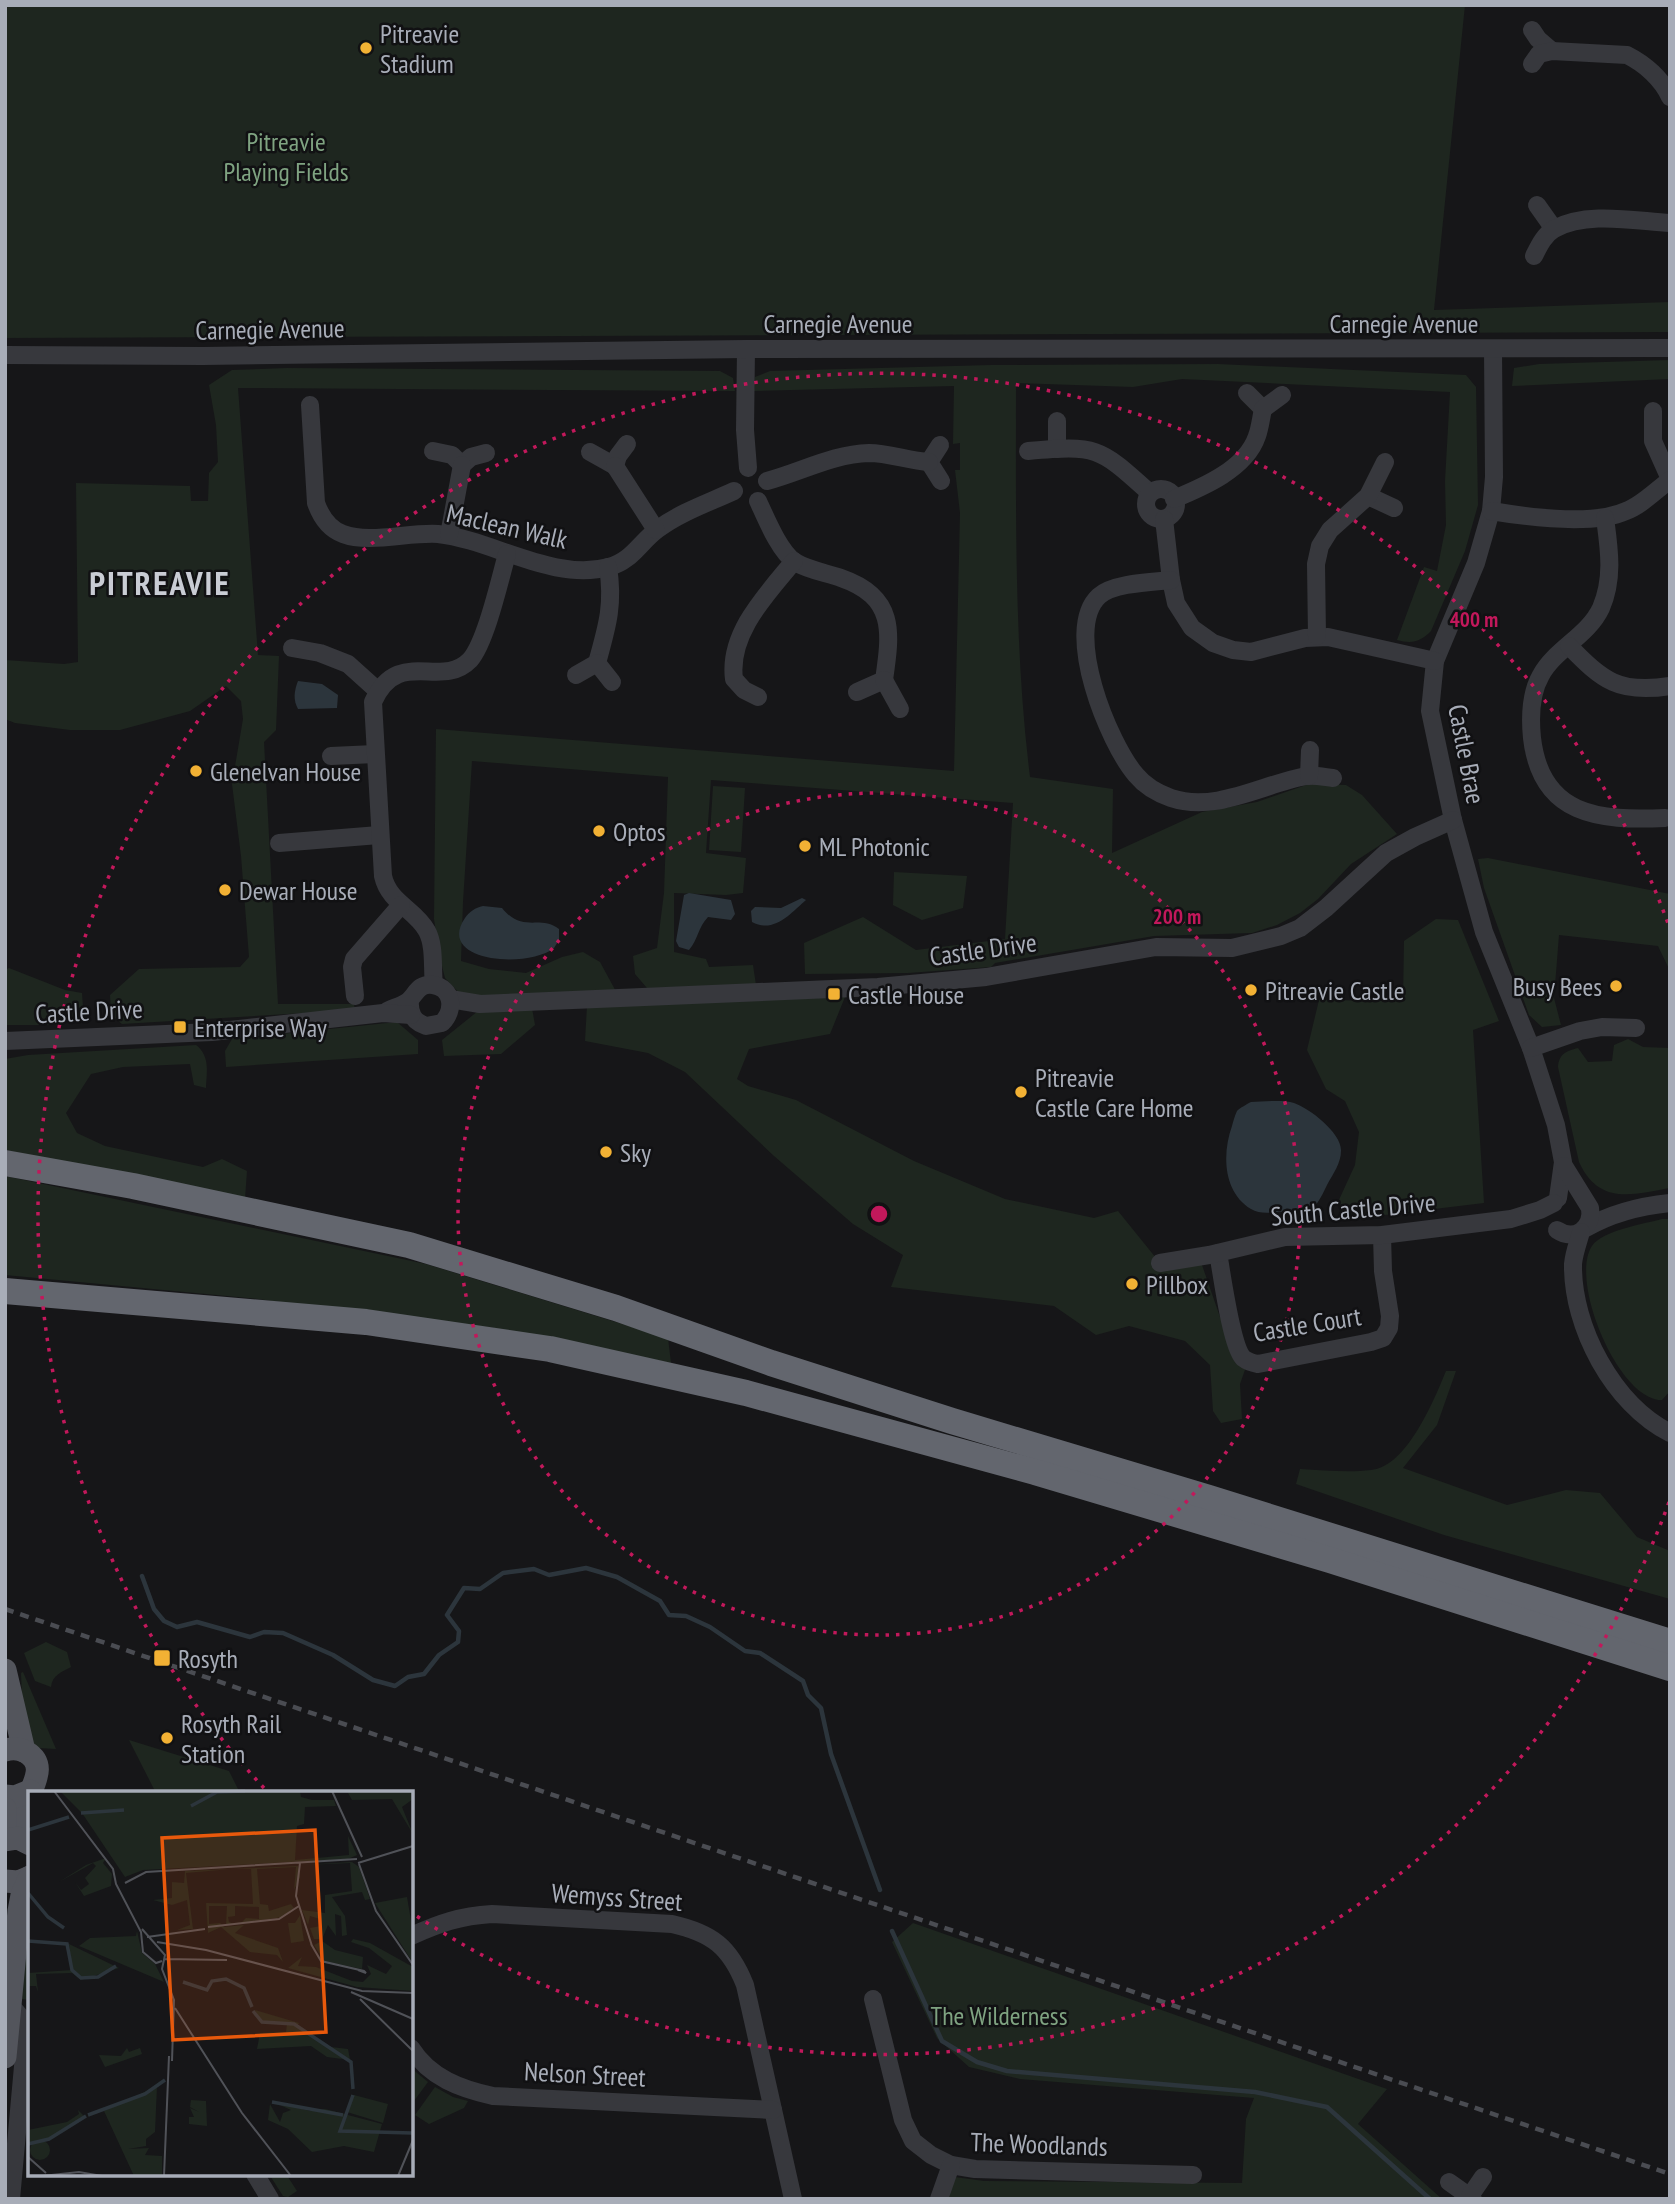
<svg xmlns="http://www.w3.org/2000/svg" width="1675" height="2204" viewBox="0 0 1675 2204" font-family="'PT Sans Narrow',sans-serif">
<style>
.green{fill:#1e261f}
.water{fill:#2c353c}
.lines{fill:none;stroke-linecap:round;stroke-linejoin:round}
.stream{stroke:#2c353c;stroke-width:4.5}
.minor{stroke:#37383d;stroke-width:18}
.major{stroke:#53555c;stroke-width:23}
.highway{stroke:#63666e;stroke-width:26}
.rail{stroke:#4a4c52;stroke-width:4.5;stroke-dasharray:9 7;stroke-linecap:butt}
.ring{fill:none;stroke:#c2185b;stroke-width:3.5;stroke-dasharray:3.5 7}
.poi-dot{fill:#f2b134;stroke:#111113;stroke-width:2.5}
.labels{text-anchor:middle;dominant-baseline:central;stroke-width:5;stroke-linejoin:round;paint-order:stroke}
.poi-label{font-size:26px;fill:#a8adb8;stroke:#111113;text-anchor:start}
.park-label{font-size:26px;fill:#7fa381;stroke:#111113}
.street-label{font-size:26px;fill:#a8adb8;stroke:#111113}
.district-label{font-size:33px;font-weight:bold;letter-spacing:2px;fill:#c9ccd4;stroke:#111113}
.inset-river{fill:none;stroke:#2c353c;stroke-width:3.5}
.inset-road{fill:none;stroke:#505258;stroke-width:2}
.view{fill:#e8590c;fill-opacity:0.15;stroke:#e8590c;stroke-width:3.5}
.inset-edge{fill:none;stroke:#a8adb8;stroke-width:3.5}
.centre{fill:#c2185b;stroke:#111113;stroke-width:3.5}
.ring-label{font-size:21px;text-anchor:middle;font-weight:bold;fill:#c2185b;stroke:#111113;stroke-width:5;stroke-linejoin:round;paint-order:stroke}
</style>
<rect width="100%" height="100%" fill="#161618"/>
<!-- green -->
<g class="green">
<path d="M5,5H1465L1434,310L1670,302V332L5,338Z"/>
<path d="M1670,360V379L1512,386L1514,368L1539,364Z"/>
<path d="M1218,364L1466,375L1476,387L1478,505L1465,551L1431,631C1420,642 1412,644 1397,640L1424,567L1437,571L1446,525L1445,481L1450,392L1182,379L1133,387L1016,383C1016,514 1014,647 1030,777L1113,789L1112,853L1202,812L1257,802L1306,785L1317,784L1346,785L1362,795L1397,834L1351,864L1318,899L1300,913L1277,925L1252,933L1154,936L995,963L991,967L908,973L805,974L804,943L863,917L916,950L1005,939L1013,803L711,780L706,853L746,858L743,893L726,895L674,893V952L706,959L709,967L753,965L756,985L647,988L635,974L633,956L657,948L664,893L668,777L472,761L463,902L461,961L489,969L526,973L562,957L583,952L600,962L619,997L480,1004L461,995L445,978L440,958L434,919L436,729L954,771L960,513L955,470H960V443L953,444L954,386L754,391L755,377L770,371L991,365Z"/>
<path d="M287,368L720,371L733,378L735,391L238,388L258,655L279,656L276,730L264,742L278,1004H354L355,1010L122,1024L111,1015L110,995L139,969L240,967L249,957L241,856L232,784L243,719L241,701L226,686L190,711L120,730H70L15,723L5,719V660L64,664L78,662L76,483L190,486L191,501H208L209,473L218,462L216,425L209,385L232,370Z"/>
<path d="M713,786L745,788L741,852L709,850Z"/>
<path d="M1488,858L1670,894V971L1658,946L1559,935L1554,998L1561,1025L1542,1027L1529,1015L1484,888L1478,859Z"/>
<path d="M894,872L967,876L963,908L922,920L893,905Z"/>
<path d="M1436,919L1458,920L1499,1021L1473,1030L1484,1203L1343,1220L1338,1202L1355,1165L1359,1132L1345,1101L1326,1089L1307,1050L1319,1000L1403,1001L1404,941Z"/>
<path d="M9,968L65,990L82,993L83,1007L76,1020L57,1025H5V970Z"/>
<path d="M845,997L830,1034L749,1049L737,1079L748,1086L796,1100L914,1161L1005,1199L1094,1218L1118,1211L1156,1258L1202,1265L1220,1317L1236,1343L1246,1367L1240,1384L1242,1419L1221,1423L1213,1411L1210,1365L1185,1341L1129,1326L1096,1335L1054,1306L891,1287L903,1255L853,1224L774,1156L685,1072L648,1053L585,1041L587,1006Z"/>
<path d="M532,1008L535,1025L501,1054L444,1056L442,1040L478,1011Z"/>
<path d="M397,1022L418,1040V1054L226,1067L225,1051L232,1039Z"/>
<path d="M1628,1039L1643,1047L1670,1048V1188C1631,1195 1599,1205 1579,1162L1558,1067C1559,1054 1566,1051 1578,1048L1588,1062L1612,1061L1614,1045Z"/>
<path d="M196,1045C210,1056 207,1071 206,1088L194,1085L190,1064L123,1067L91,1074L66,1113L77,1133L105,1146L203,1167L222,1159L247,1171L245,1199L5,1150V1059L28,1055Z"/>
<path d="M5,1176L426,1264L668,1338L671,1363L489,1327L393,1318L258,1299L5,1275Z"/>
<path d="M1662,1219H1670V1391L1662,1400C1618,1400 1569,1280 1592,1246C1603,1230 1644,1224 1662,1219Z"/>
<path d="M1446,1371H1456L1437,1425L1403,1468L1507,1505L1566,1490L1600,1493L1637,1537L1670,1551V1599L1444,1535L1296,1484L1300,1469C1323,1470 1348,1473 1371,1470C1407,1467 1434,1400 1446,1371Z"/>
<path d="M46,1642L67,1652L71,1667C62,1672 52,1675 51,1687L35,1681L24,1653Z"/>
<path d="M23,1672L56,1749L38,1748L33,1744L22,1699L21,1673Z"/>
<path d="M129,1740L229,1771L240,1793H156Z"/>
<path d="M913,1923L1387,2089L1358,2124L1442,2199H948L955,2177L984,2181L1242,2183L1246,2119L1254,2098L1020,2079L969,2067L937,2038L892,1942Z"/>
<path d="M25,1953H30V2000L21,1999Z"/>
<path d="M411,2068L428,2082L411,2105Z"/>
<path d="M435,2087L453,2097L468,2101L464,2108L429,2124L415,2115Z"/>
<path d="M269,2174H286L297,2191L288,2197L283,2196Z"/>
</g>
<!-- water -->
<g class="water">
<path d="M298,681L322,684L338,695L337,708L298,709C293,700 294,691 298,681Z"/>
<path d="M689,893L731,900L735,914L731,920L708,917C698,927 698,940 689,950L679,947L676,941L684,895Z"/>
<path d="M802,898L806,900C791,913 774,934 752,922L751,911L755,907L781,908Z"/>
<path d="M483,906L502,908C523,934 539,914 559,929V940L554,948C528,969 435,962 465,918C470,911 475,908 483,906Z"/>
<path d="M1251,1102C1263,1102 1282,1099 1294,1103C1309,1108 1342,1133 1341,1151C1341,1163 1333,1174 1327,1185C1314,1212 1313,1212 1283,1212C1273,1212 1260,1215 1251,1209C1223,1192 1222,1154 1232,1126C1233,1122 1235,1115 1237,1111C1240,1108 1247,1104 1251,1102Z"/>
</g>
<g class="lines">
<!-- stream -->
<g class="stream">
<path d="M142,1576L154,1609L164,1621L177,1627L197,1622L250,1637L264,1632L283,1633L333,1655L373,1680L395,1686L408,1677L424,1674L439,1655L458,1642L459,1631L447,1615L464,1588L480,1589L503,1573L534,1569L549,1575L586,1568L617,1577L660,1601L669,1615L686,1616L710,1627L745,1651L760,1653L803,1681L808,1695L821,1708L831,1754L880,1890"/>
<path d="M892,1931L942,2041L977,2062L1007,2071L1255,2092L1327,2107L1430,2199"/>
</g>
<!-- minor -->
<g class="minor">
<path d="M1532,30L1538,39L1552,51"/>
<path d="M1532,64L1539,54L1552,51L1627,55C1645,64 1662,79 1670,97"/>
<path d="M1537,205L1554,229"/>
<path d="M1534,256C1539,246 1544,235 1554,229C1587,211 1634,221 1670,223"/>
<path d="M746,349L745,430L748,468"/>
<path d="M1493,349L1494,477L1491,511L1476,563L1435,661L1430,711L1453,820L1484,932L1531,1048L1556,1125L1563,1162L1558,1198"/>
<path d="M5,355L203,356L746,349L1670,348"/>
<path d="M1247,393L1263,409"/>
<path d="M310,405L316,503C321,517 329,529 343,534C369,544 409,532 438,534C493,540 553,582 609,567C632,561 640,542 658,529C681,512 708,503 734,491"/>
<path d="M1653,411V441L1670,479"/>
<path d="M940,445L929,462L941,481"/>
<path d="M1057,449V421"/>
<path d="M433,451L452,455L462,465L471,457L486,453"/>
<path d="M1028,451C1098,445 1099,447 1150,493"/>
<path d="M590,452L615,466L618,456L627,444"/>
<path d="M615,466L656,530"/>
<path d="M767,481C801,472 833,454 869,453C889,453 909,461 929,462"/>
<circle cx="1161" cy="504" r="15"/>
<path d="M1368,496L1394,508"/>
<path d="M1174,499C1203,487 1246,469 1257,436C1260,428 1261,418 1263,409L1282,395"/>
<path d="M758,501C766,518 779,551 795,562C808,570 827,573 841,578C896,597 891,632 884,680L857,692"/>
<path d="M1491,511C1527,517 1593,526 1626,511C1642,505 1656,490 1670,480"/>
<path d="M1605,518C1609,548 1614,578 1601,608C1588,636 1555,649 1541,675C1530,694 1530,718 1532,738C1541,816 1599,821 1665,818"/>
<path d="M1164,519L1171,580L1176,603L1192,628L1213,643L1233,650L1251,652L1305,638L1328,637L1435,661"/>
<path d="M449,535L462,465"/>
<path d="M1171,580C1152,582 1113,583 1099,596C1062,630 1109,744 1136,775C1145,786 1157,793 1171,798C1216,813 1263,784 1306,776C1315,775 1324,777 1333,778"/>
<path d="M1317,636L1316,564L1320,546L1330,530L1368,496L1385,462"/>
<path d="M1569,646C1603,681 1619,694 1670,686"/>
<path d="M292,648L320,653L348,664L378,691"/>
<path d="M597,663C607,627 614,605 608,567"/>
<path d="M576,675L597,663L612,682"/>
<path d="M884,680L900,709"/>
<path d="M758,697L744,690L734,679C728,633 767,594 794,561"/>
<path d="M331,756L375,754"/>
<path d="M1309,776L1310,750"/>
<path d="M279,843L379,835"/>
<path d="M434,985C432,968 435,946 427,931C415,909 389,903 383,876L373,702C398,646 441,690 470,660C486,642 500,579 507,554"/>
<path d="M355,996L352,967L354,959L401,905"/>
<path d="M450,999L480,1004L878,987L986,977L1156,947L1232,948L1281,936L1300,928L1326,908L1386,853L1415,837L1453,820"/>
<path d="M387,1011C393,1008 401,1006 407,1002C416,996 417,983 433,985C453,988 455,1010 442,1023L426,1026C414,1022 409,1014 410,1001"/>
<path d="M5,1041L212,1032L383,1013L411,1015"/>
<path d="M1531,1048L1580,1031L1602,1027L1636,1028"/>
<path d="M1586,1228C1612,1213 1640,1206 1670,1203"/>
<path d="M1557,1230C1575,1242 1593,1228 1590,1208L1564,1166"/>
<path d="M1581,1232C1578,1243 1574,1253 1573,1264C1572,1327 1613,1404 1670,1433"/>
<path d="M1218,1253C1222,1274 1231,1345 1243,1358C1248,1362 1252,1363 1258,1364L1371,1342L1383,1338L1389,1328L1390,1316L1383,1271L1382,1235"/>
<path d="M1160,1263L1209,1255L1285,1237L1382,1235L1511,1219L1540,1210L1554,1203"/>
<path d="M411,1936C440,1923 460,1916 492,1914L672,1924C712,1933 730,1947 745,1985L793,2199"/>
<path d="M873,1999L903,2120L913,2141L931,2155L951,2165L975,2169L1193,2175"/>
<path d="M10,2006C20,2014 24,2021 26,2033L11,2199"/>
<path d="M411,2048C430,2078 461,2089 493,2096L773,2110"/>
<path d="M255,2174L270,2199"/>
<path d="M1449,2182L1473,2199"/>
<path d="M1470,2196L1483,2177"/>
<path d="M939,2199L951,2165"/>
</g>
<!-- major -->
<g class="major">
<path d="M5,1670L24,1751"/>
<path d="M5,1750C13,1748 19,1748 26,1752C50,1766 29,1788 26,1807C25,1818 27,1828 30,1839"/>
<path d="M5,1796L15,1797L30,1791"/>
<path d="M5,1809V1825"/>
<path d="M5,1840L18,1838L30,1844"/>
<path d="M5,1881L18,1882L30,1877"/>
<path d="M5,2057L19,1911L22,1895L30,1877"/>
</g>
<!-- highway -->
<g class="highway">
<path d="M5,1163L133,1186L409,1245L616,1308L771,1363L952,1421L1209,1498L1670,1642"/>
<path d="M5,1291L366,1322L550,1349L746,1393L1035,1472L1330,1560L1670,1668"/>
</g>
<!-- rail -->
<path class="rail" d="M5,1609L1670,2174"/>
</g>
<!-- distance rings -->
<g class="ring">
<circle cx="879" cy="1214" r="421"/>
<path d="M1669 1502A841 841 0 0 1 415 1915M264 1788A841 841 0 1 1 1669 926"/>
</g>
<!-- markers -->
<g class="poi-dot">
<circle cx="366" cy="48" r="7"/>
<circle cx="196" cy="771" r="7"/>
<circle cx="599" cy="831" r="7"/>
<circle cx="805" cy="846" r="7"/>
<circle cx="225" cy="890" r="7"/>
<circle cx="1616" cy="986" r="7"/>
<circle cx="1251" cy="990" r="7"/>
<rect x="827" y="987" width="14" height="14" rx="3.5"/>
<rect x="173" y="1020" width="14" height="14" rx="3.5"/>
<circle cx="1021" cy="1092" r="7"/>
<circle cx="606" cy="1152" r="7"/>
<circle cx="1132" cy="1284" r="7"/>
<rect x="153" y="1649" width="18" height="18" rx="3.5"/>
<circle cx="167" cy="1738" r="7"/>
</g>
<g class="labels">
<!-- poi labels -->
<g class="poi-label">
<text x="380" y="33">Pitreavie<tspan x="380" dy="30">Stadium</tspan></text>
<text x="210" y="771">Glenelvan House</text>
<text x="613" y="831">Optos</text>
<text x="819" y="846">ML Photonic</text>
<text x="239" y="890">Dewar House</text>
<text x="1602" y="986" text-anchor="end">Busy Bees</text>
<text x="1265" y="990">Pitreavie Castle</text>
<text x="848" y="994">Castle House</text>
<text x="194" y="1027">Enterprise Way</text>
<text x="1035" y="1077">Pitreavie<tspan x="1035" dy="30">Castle Care Home</tspan></text>
<text x="620" y="1152">Sky</text>
<text x="1146" y="1284">Pillbox</text>
<text x="178" y="1658">Rosyth</text>
<text x="181" y="1723">Rosyth Rail<tspan x="181" dy="30">Station</tspan></text>
</g>
<!-- park labels -->
<g class="park-label">
<text x="286" y="141">Pitreavie<tspan x="286" dy="30">Playing Fields</tspan></text>
<text x="999" y="2015">The Wilderness</text>
</g>
<!-- street labels -->
<g class="street-label">
<text x="838" y="323">Carnegie Avenue</text>
<text x="1404" y="323">Carnegie Avenue</text>
<text transform="translate(270 329) rotate(-1)">Carnegie Avenue</text>
<text transform="translate(507 526) rotate(13)">Maclean Walk</text>
<text transform="translate(1467 754) rotate(79)">Castle Brae</text>
<text transform="translate(983 949) rotate(-8)">Castle Drive</text>
<text transform="translate(89 1011) rotate(-3)">Castle Drive</text>
<text transform="translate(1353 1209) rotate(-5)">South Castle Drive</text>
<text transform="translate(1307 1324) rotate(-9)">Castle Court</text>
<text transform="translate(617 1897) rotate(4)">Wemyss Street</text>
<text transform="translate(585 2074) rotate(3)">Nelson Street</text>
<text transform="translate(1039 2144) rotate(2)">The Woodlands</text>
</g>
<!-- district labels -->
<g class="district-label">
<text x="160" y="582">PITREAVIE</text>
</g>
</g>
<!-- overview -->
<g transform="translate(28 1791)">
<rect width="385" height="385" fill="#161618"/>
<path d="M32,0H272L273,6L284,9H306L308,15L277,16L276,33L269,35L267,69L321,64L320,45L329,64L320,68L115,79L97,86L54,22ZM326,0H385V8L374,16L385,43L364,8L324,9L320,2ZM78,67L75,72L84,83L83,95L56,105L47,91L53,99L61,93L57,87L68,75L65,72L31,91L58,74ZM324,71L331,76L342,108L337,109L334,101L304,106L317,125L319,144L314,145L313,125L307,123L308,145L300,134L294,148H286L282,137L293,135L292,128L282,125L280,134L274,119L297,122V104L324,100L322,72L275,74ZM268,76L229,78L232,113L240,114L241,120L263,113L266,117L255,126L213,132L218,127L231,128V116L207,115V125L200,126L201,131L208,134H198L199,115H181V133L192,132L196,136L216,134L207,142L250,157L255,171L249,164L222,161L193,136L180,142L178,112L225,113L223,78H205L270,75L272,86L266,99ZM203,78L158,82L165,138L149,139L162,134L159,109L144,114L125,109L144,107V91L156,92L157,80ZM379,106L385,141V172L347,112ZM272,124L276,150L263,152L260,132H267ZM109,140L114,162L127,173L136,191L51,155L62,147L108,145ZM325,148L342,152L385,176V200L329,196L260,177L274,166L270,175L288,176L324,190L335,191L343,183L339,174L358,183L364,175L341,157L323,151ZM294,150L307,159L335,166L334,178L296,170L286,154ZM41,153L91,177L53,189L44,182L8,183L10,201L8,195H0V182L44,179ZM227,219L271,232L269,235L278,242L303,256L320,258L322,269L299,266L283,255L229,258L232,242L258,241L259,233L233,232ZM99,257L101,261L112,257L114,263L77,276L71,264L93,265ZM129,295L127,341L118,348V355L100,358L121,357L117,364L134,365V385H106L76,320ZM326,304L360,313L355,332L319,321ZM163,309L178,310L179,335L161,333V326H166L162,317L171,321L162,316ZM243,310L282,320L297,318L354,333L346,361L316,355L284,361L260,338L240,329L242,313L252,331L255,322L263,319ZM50,319L56,325L20,348L0,352V339L39,331L51,323ZM2 359a10 10 0 1 1 20 0a10 10 0 1 1-20 0Z" fill="#1e261f"/>
<path class="inset-river" d="M163,15L189,1L217,0M53,22L96,19M0,39L41,26M0,102L20,126L36,137M0,150L39,153L44,179L53,187L70,186L88,175M155,191L179,199L184,190L198,188L216,197L224,216M225,220L234,231L266,233L323,271L325,298M325,304L312,340L384,342M244,311L315,324M60,324L117,303L137,289M0,353L21,348L58,325"/>
<path class="inset-road" d="M26,0L85,78L88,93L113,141L115,161L128,172L134,170M304,0L334,66M272,72L268,105L284,155M330,72L385,55M331,73L348,120L385,174M97,92L118,81L329,68M180,136L251,128L271,115M114,138L137,164L134,178L146,209L144,270M119,146L177,138M129,151L178,159L334,200L385,202M283,153L293,170L336,180L338,182L330,179M136,168L199,169M323,201L385,228M332,208L385,260M147,217L214,322L263,385M0,366L18,382M14,385L51,381L74,385M136,385L141,265M370,385L385,349"/>
<path class="view" d="M287,39L298,241L145,249L134,47Z"/>
<rect width="385" height="385" class="inset-edge"/>
</g>
<circle cx="879" cy="1214" r="10" class="centre"/>
<g class="ring-label">
<text x="1474" y="627">400 m</text>
<text x="1177" y="924">200 m</text>
</g>
<!-- border -->
<rect width="1675" height="2204" fill="none" stroke="#a8adb8" stroke-width="14"/>
</svg>
